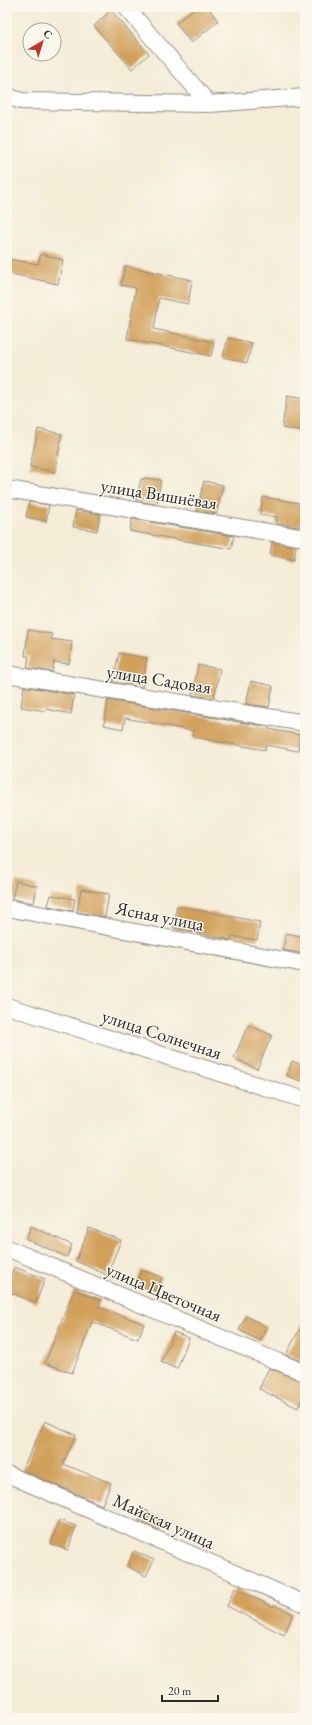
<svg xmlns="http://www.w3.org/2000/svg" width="312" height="1725" viewBox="0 0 312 1725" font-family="'EB Garamond',serif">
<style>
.building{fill:#d1a05a}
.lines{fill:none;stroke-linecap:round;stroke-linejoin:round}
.minor-casing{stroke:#908c81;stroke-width:18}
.minor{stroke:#fff;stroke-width:16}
.labels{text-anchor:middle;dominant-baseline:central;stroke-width:3;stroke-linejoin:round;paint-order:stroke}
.street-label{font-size:18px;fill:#2b2b2b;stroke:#fbf7ec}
</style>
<rect width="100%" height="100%" fill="#fbf7ec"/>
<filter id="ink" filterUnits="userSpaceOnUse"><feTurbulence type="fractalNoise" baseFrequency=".025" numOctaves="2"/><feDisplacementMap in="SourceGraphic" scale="8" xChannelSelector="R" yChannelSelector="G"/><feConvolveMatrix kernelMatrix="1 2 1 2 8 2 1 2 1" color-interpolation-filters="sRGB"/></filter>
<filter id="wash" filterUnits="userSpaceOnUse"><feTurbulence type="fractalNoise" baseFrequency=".012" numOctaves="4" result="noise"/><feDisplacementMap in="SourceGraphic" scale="16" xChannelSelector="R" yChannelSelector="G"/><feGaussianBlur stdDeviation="0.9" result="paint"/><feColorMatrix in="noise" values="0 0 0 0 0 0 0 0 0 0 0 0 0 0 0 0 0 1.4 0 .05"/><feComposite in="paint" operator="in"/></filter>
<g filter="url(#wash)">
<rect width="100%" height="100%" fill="#f4ecd7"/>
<g id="blocks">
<!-- building -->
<g class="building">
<path d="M196,7H208L218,21L191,43L176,23Z"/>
<path d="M111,10L149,54L132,69L94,26Z"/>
<path d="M41,254L63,260L58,284L7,273V259L38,264Z"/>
<path d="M125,266L192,280L188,304L159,298L154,329L214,342L211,356L127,339L136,288L121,285Z"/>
<path d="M228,338L252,343L247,363L223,357Z"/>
<path d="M287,396L305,399V432L282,428Z"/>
<path d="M38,429L62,434L55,472L30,467Z"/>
<path d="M144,478L161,480L157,504L136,501L141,479L143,480Z"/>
<path d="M204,481L223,485L216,514L197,511Z"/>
<path d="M263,497L305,504V522L300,521L299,527L276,524L277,517L260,515Z"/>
<path d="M29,502L49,505L46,521L26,517Z"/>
<path d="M76,510L100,514L97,531L73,527Z"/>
<path d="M132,519L234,536L231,549L130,531Z"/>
<path d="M272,542L296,546L294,560L270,555Z"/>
<path d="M28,630L52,634L51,639L72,642L69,664L54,662L52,672L27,668L29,656H25Z"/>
<path d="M119,653L147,658L142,687L113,682Z"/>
<path d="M198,665L220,669L214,698L192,695Z"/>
<path d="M251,681L273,686L269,707L246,704Z"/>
<path d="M24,686L74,695L71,714L46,709V711L21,707Z"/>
<path d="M108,700L269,727V729L300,735L298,751L266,745L265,750L193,737L194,731L125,718L123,729L104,725Z"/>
<path d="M16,881L37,886L34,903L12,899Z"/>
<path d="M81,889L109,894L105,917L77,912Z"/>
<path d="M51,895L75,899L73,911L48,906Z"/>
<path d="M177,906L260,922L257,940L232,936L231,940L173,928Z"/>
<path d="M286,933L305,937V954L283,950Z"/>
<path d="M248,1025L272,1035L257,1069L234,1058Z"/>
<path d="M292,1061L305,1066V1082L287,1076Z"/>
<path d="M31,1226L72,1245L67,1257L26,1239Z"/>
<path d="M89,1228L121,1240L107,1275L76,1261Z"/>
<path d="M14,1267L45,1279L36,1303L7,1291V1286Z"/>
<path d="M141,1270L162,1277L157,1291L136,1285Z"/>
<path d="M74,1290L101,1300L98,1307L144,1324L138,1339L92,1322L72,1373L45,1363Z"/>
<path d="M246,1316L267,1327L260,1341L239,1330Z"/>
<path d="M305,1319V1363L286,1355Z"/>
<path d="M174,1332L189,1338L177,1369L161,1362Z"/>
<path d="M269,1368L305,1382V1392L298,1408L259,1389Z"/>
<path d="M45,1421L76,1435L63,1464L111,1483L102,1505L22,1470Z"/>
<path d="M145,1510L164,1520L158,1530L139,1521Z"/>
<path d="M59,1520L76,1526L68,1550L51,1544Z"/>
<path d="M134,1551L154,1560L146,1576L127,1566Z"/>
<path d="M235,1588L273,1607L274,1605L293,1614L284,1635L227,1606Z"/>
</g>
</g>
</g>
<g filter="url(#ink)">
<use href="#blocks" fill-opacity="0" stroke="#908c81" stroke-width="1"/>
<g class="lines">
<defs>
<g id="minor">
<path d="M126,7L209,104"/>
<path d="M7,96L21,101L209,104L305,97"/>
<path d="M7,489L305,538"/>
<path d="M7,674L305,723"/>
<path d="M7,908L305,964"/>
<path d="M7,1006L305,1100"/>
<path d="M7,1248L305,1373"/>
<path d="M7,1474L305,1604"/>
</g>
</defs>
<!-- minor casing -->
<use href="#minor" class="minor-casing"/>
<!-- minor -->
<use href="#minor" class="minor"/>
</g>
</g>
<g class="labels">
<!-- street labels -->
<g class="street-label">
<text transform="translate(159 494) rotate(9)">улица Вишнёвая</text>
<text transform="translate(159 679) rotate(9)">улица Садовая</text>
<text transform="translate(160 916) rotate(11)">Ясная улица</text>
<text transform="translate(162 1034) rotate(18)">улица Солнечная</text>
<text transform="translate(164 1292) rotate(23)">улица Цветочная</text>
<text transform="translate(164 1521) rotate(24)">Майская улица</text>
</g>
</g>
<!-- margin -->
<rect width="312" height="1725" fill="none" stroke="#fbf7ec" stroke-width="24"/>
<!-- north arrow -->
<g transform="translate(42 42) rotate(38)"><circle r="19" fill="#fbf7ec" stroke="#a8a59f"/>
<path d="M0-3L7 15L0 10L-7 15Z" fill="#c8321e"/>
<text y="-6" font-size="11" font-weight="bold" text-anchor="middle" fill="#2b2b2b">С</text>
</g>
<!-- scale -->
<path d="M162 1695v6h56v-6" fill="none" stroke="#2b2b2b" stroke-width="2"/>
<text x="168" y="1695" font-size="12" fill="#2b2b2b" stroke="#fbf7ec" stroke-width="3" paint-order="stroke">20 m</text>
</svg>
